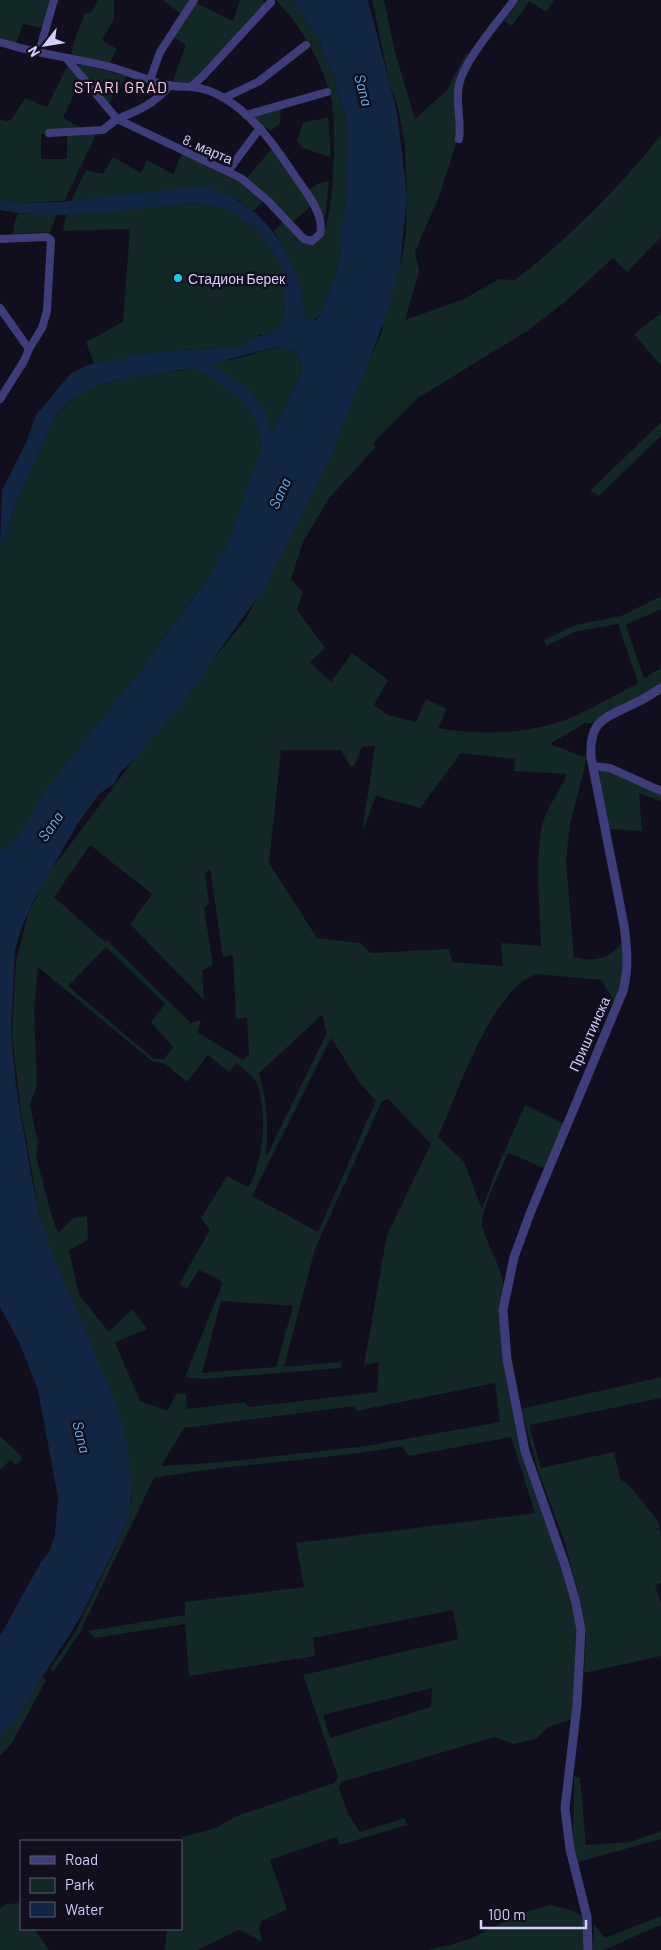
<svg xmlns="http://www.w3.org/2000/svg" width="661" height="1950" viewBox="0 0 661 1950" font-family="Barlow,sans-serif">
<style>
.green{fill:#122726;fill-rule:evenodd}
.water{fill:#122643;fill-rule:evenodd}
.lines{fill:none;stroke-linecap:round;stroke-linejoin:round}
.minor{stroke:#3f3d79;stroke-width:8}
.tertiary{stroke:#3f3d79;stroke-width:9}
.poi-dot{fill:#13cee2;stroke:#110e1e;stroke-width:2}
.labels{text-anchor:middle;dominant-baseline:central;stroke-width:5;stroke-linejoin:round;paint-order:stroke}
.street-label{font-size:14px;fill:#d4cffb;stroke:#110e1e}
.poi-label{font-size:14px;fill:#d4cffb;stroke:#110e1e;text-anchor:start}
.water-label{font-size:15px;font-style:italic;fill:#66b1f2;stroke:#110e1e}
.quarter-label{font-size:16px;letter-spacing:1px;fill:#fbd1ec;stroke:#110e1e}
</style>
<rect width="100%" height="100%" fill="#110e1e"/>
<!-- green -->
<g class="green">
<path d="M0,0H50L44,28L23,24L16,44L0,38Z"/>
<path d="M98,0H114V19L102,40L117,49L109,64L71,55L74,41L85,13H91Z"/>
<path d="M163,0H190L233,21L240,0H263L265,4L207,69L190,83H172L186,45L168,34L181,14Z"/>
<path d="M276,0H293L320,40L327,63L335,72L336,89L343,105L347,128L346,195L342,222V245L335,276L322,312L313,321L305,318C302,286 291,258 274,231L284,220C291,229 306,253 319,240C335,226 337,121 331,98C322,62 302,27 276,0Z"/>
<path d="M372,0H384L395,52L415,119L447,90L466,54L471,56L458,81V138L438,199L415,252L419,271L405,320L464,299L499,279L515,280C569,238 619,188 661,135V237L627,272L613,258L565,302L527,331L418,398L373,443L376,447L329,498L303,542L291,579L303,592L297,610L325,648L310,662L331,682L352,653L388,680L374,705L388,715L416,722L426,699L447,709L438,728C484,736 530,734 573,717C595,707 617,694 638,683L618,624L577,631L546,646L544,640L575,625L621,616L661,596V609L626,625L644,678L661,668V685L597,719L594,723H585L550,744L587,758L570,824L566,861L574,957C597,963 612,958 625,938L627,968L615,1004L602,980L537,974C491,989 457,1095 438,1137L464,1162L482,1209L498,1166L525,1105L563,1123L546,1169L509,1153C502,1165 480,1213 482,1225C488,1250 507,1272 503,1298L519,1429L579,1625L574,1718L547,1728L536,1739L513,1744L495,1737L341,1782L339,1788L348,1814L360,1832L405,1818L407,1825L340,1845L336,1837L270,1860L287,1909L262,1921L259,1928L262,1942L239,1930L197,1950H165L167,1929H181L182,1837L216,1828L234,1817L334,1783L338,1777L303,1675L458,1639L453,1610L313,1638L315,1656L189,1676L185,1624L94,1638L88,1631L185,1615V1602L304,1587L296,1543L535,1513L511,1437L409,1456L402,1446C320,1461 236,1463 154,1478L79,1634L54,1671L50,1669L74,1634L117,1545L132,1498L126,1453L113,1402L93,1350L49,1254L38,1207L21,1111L12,1036L16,961L28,914L48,874L159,726L246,619L273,567L382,332L386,283L401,265L406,234L407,191L405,147L399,111L390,85ZM375,746L362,833L376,796L420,808L461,753L515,759L514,771L567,774C561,789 550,803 544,819C534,849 540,913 541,946L501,943L503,966L452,962L449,949L371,953L360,943L317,938L269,863L281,750H341L350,766H354L362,747ZM90,845L152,894L130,924L204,1000L202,970L213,965L204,908L209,903L205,873L210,869L223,957L233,955L236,1019L247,1017L249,1054L243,1060L197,1032L201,1020L191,1023L107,940L105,942L54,897ZM106,947L165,1004L151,1022L173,1047L164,1059H154L68,986ZM38,967L153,1062L164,1063L187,1082L208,1055L229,1072L237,1063C243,1069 253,1075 256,1082C268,1109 264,1164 248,1187L227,1176L201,1218L210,1230L179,1284L187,1289L199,1270L223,1282L185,1377L202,1379L341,1368V1362L284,1367L315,1249L382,1101L388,1099L431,1144L387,1235L364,1365L379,1362L377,1392L249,1407L244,1402L187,1409L186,1394L177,1393L167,1411L140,1401L115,1342L147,1329L132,1309L109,1332L79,1295L69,1250L88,1240L87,1216L73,1218L58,1233L51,1214L36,1156L38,1143L30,1105L37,1084L34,1011ZM322,1015L327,1033L266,1157C268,1124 268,1106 259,1073ZM331,1038L359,1082L376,1101L318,1232L252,1196ZM221,1301L293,1306L276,1367L202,1373ZM495,1383L500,1422L366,1446L224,1462L161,1466L184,1428L355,1406L356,1411ZM432,1688L431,1707L330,1738L323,1715Z"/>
<path d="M520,0H554L546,12L529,1L512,26L504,21Z"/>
<path d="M80,64L127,76L109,103L78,68Z"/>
<path d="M68,65L81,79L63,118L83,129L45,130V134H41V159H67V134H93L95,137L64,201L18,203L0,199V119L6,121L12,119L25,98C34,99 38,106 47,107Z"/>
<path d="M281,107L280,123L272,130L262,128L253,115Z"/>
<path d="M328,117L331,157L302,148L297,140L303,123Z"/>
<path d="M272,148L311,206L292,223L246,179Z"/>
<path d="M182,153L232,175L265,200L253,211L238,200L200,186L71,201L86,170L103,174L113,157L141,173L147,160L173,174Z"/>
<path d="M329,181L325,218L323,220L308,190L318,184Z"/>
<path d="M193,203L206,204L228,210L253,227L272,250L281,268L284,315L280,325L268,334L259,335L238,347L163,351L94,364L86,342L123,322L130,229L63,231L66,215Z"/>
<path d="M19,213L22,214H57L50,232L13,234L15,220Z"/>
<path d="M661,313V366L634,334Z"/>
<path d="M279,346C293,349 301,355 302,370L276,427L272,432L267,420L239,382L214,368L211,363L239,358Z"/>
<path d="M195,369L239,387L263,430L261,451L242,507L228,543L212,572L135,678L67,762L15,842L7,850H0V550L17,500L57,414L75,396L89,388L132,376Z"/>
<path d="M661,422V436L599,496L590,491Z"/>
<path d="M601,768L661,793V801L639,793L642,831L609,829L599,774Z"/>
<path d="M661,1377V1398L529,1425L541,1468L614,1452L620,1479L629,1485L658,1521L661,1536V1583L655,1585L661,1603V1656L584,1673L586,1635L582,1608L564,1540L538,1471L521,1409Z"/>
<path d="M0,1436L23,1458L16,1465L10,1460L0,1470Z"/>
<path d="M43,1677L46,1680L12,1743L0,1756V1737Z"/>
<path d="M574,1776L580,1778L586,1845L630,1842L661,1831V1839L578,1862L573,1845Z"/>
<path d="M19,1903L21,1907V1929H34L49,1950H0V1908L7,1904Z"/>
<path d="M550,1905L568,1909L584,1916L587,1948L583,1950H427C443,1946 461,1943 476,1936C500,1924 523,1911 550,1905Z"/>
<path d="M661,1916V1925L603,1950H593L594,1924L605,1938Z"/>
</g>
<!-- water -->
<path class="water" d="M293,0H368L397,112L407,195L400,267L391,301L371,356L329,459L264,588L176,711L127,767L121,771L114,784L99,794L78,823L34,900L22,926L15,950L11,1032L16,1086L31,1175L40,1217L56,1263L118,1408L125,1433L132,1488L129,1515L118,1542L80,1618L18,1716L0,1738V1636L41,1562L49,1552L55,1535L58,1497L38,1390L19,1342L0,1307V850H7L15,842L42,797L67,762L135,678L189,604L212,572L228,543L262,446L259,429L246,404C235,395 208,373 195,370C184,368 171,372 161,373C122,378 83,382 57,414L17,500L0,550L2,490L26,443L36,415L71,373L88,365L105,361L163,351L238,347L255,337L268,334L280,325L284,315L281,268L272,250L253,227L228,210L206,204L193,203C129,209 64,222 0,210V199L18,203L60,202L200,186C264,200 300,256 305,318L316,320L322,312L335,276L342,245V222L346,195L347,128L343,105L336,89L335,72L327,63L320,40ZM279,346C293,349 301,355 302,370L276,427L272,432L264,411L249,389L211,364Z"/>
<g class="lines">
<!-- minor -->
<g class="minor">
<path d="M0,42C36,54 74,58 111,67C128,72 145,79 162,84C186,90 198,82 224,98C255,116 277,149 297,179C307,193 325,216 320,234L312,241L304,239L267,200L241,178L117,119L103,130L49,133"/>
<path d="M39,52L54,0"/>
<path d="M67,59L117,119C138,111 156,103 170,85"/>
<path d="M150,80L160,52L194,0"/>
<path d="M192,86L203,76L271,2"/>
<path d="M224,98L258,82L306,45"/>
<path d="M246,115L327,92"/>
<path d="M459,139C462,121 455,102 459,85C464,60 499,21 514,0"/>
<path d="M228,171L260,128"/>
<path d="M0,239L47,237L51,240L47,311L42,328L29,349"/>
<path d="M0,308L29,349L24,361L0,399"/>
<path d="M593,766L610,768L661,791"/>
</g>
<!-- tertiary -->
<path class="tertiary" d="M588,1950L587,1917L570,1849L565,1808L577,1705L581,1630L576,1603L565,1565L525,1451L507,1359L503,1310L514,1257L531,1211L623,991C629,968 627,948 624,925L591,757C589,720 604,719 633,704C643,700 652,694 661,688"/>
</g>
<!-- markers -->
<circle class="poi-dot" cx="178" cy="278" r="5"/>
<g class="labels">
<!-- street labels -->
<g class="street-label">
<text transform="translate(208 149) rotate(24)">8. марта</text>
<text transform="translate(589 1034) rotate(-66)">Приштинска</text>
</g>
<!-- poi labels -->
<g class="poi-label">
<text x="188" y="278">Стадион Берек</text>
</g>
<!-- water labels -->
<g class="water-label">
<text transform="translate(364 90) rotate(75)">Sana</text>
<text transform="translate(279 493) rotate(-65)">Sana</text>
<text transform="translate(50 826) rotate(-55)">Sana</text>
<text transform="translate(82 1437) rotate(76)">Sana</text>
</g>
<!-- quarter labels -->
<g class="quarter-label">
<text x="121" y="86">STARI GRAD</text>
</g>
</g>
<!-- legend -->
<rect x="20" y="1840" width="162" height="90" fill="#110e1e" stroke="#5f5b76"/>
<rect x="30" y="1856" width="25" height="8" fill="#3f3d79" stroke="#5f5b76"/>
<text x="65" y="1865" font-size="15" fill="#d4cffb">Road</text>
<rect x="30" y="1878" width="25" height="15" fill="#122726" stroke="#5f5b76"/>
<text x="65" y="1890" font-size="15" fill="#d4cffb">Park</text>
<rect x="30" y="1902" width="25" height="15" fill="#122643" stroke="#5f5b76"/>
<text x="65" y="1915" font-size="15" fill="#d4cffb">Water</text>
<!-- north arrow -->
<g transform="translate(45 45) rotate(239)" stroke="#110e1e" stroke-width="4" paint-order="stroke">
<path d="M0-4L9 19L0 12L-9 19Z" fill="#d4cffb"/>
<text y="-8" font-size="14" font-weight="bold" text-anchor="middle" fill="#d4cffb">N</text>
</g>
<!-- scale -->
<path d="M481 1920v8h105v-8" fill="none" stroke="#d4cffb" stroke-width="2.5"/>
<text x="488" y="1920" font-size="15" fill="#d4cffb" stroke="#110e1e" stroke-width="4" paint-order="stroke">100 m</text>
</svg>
